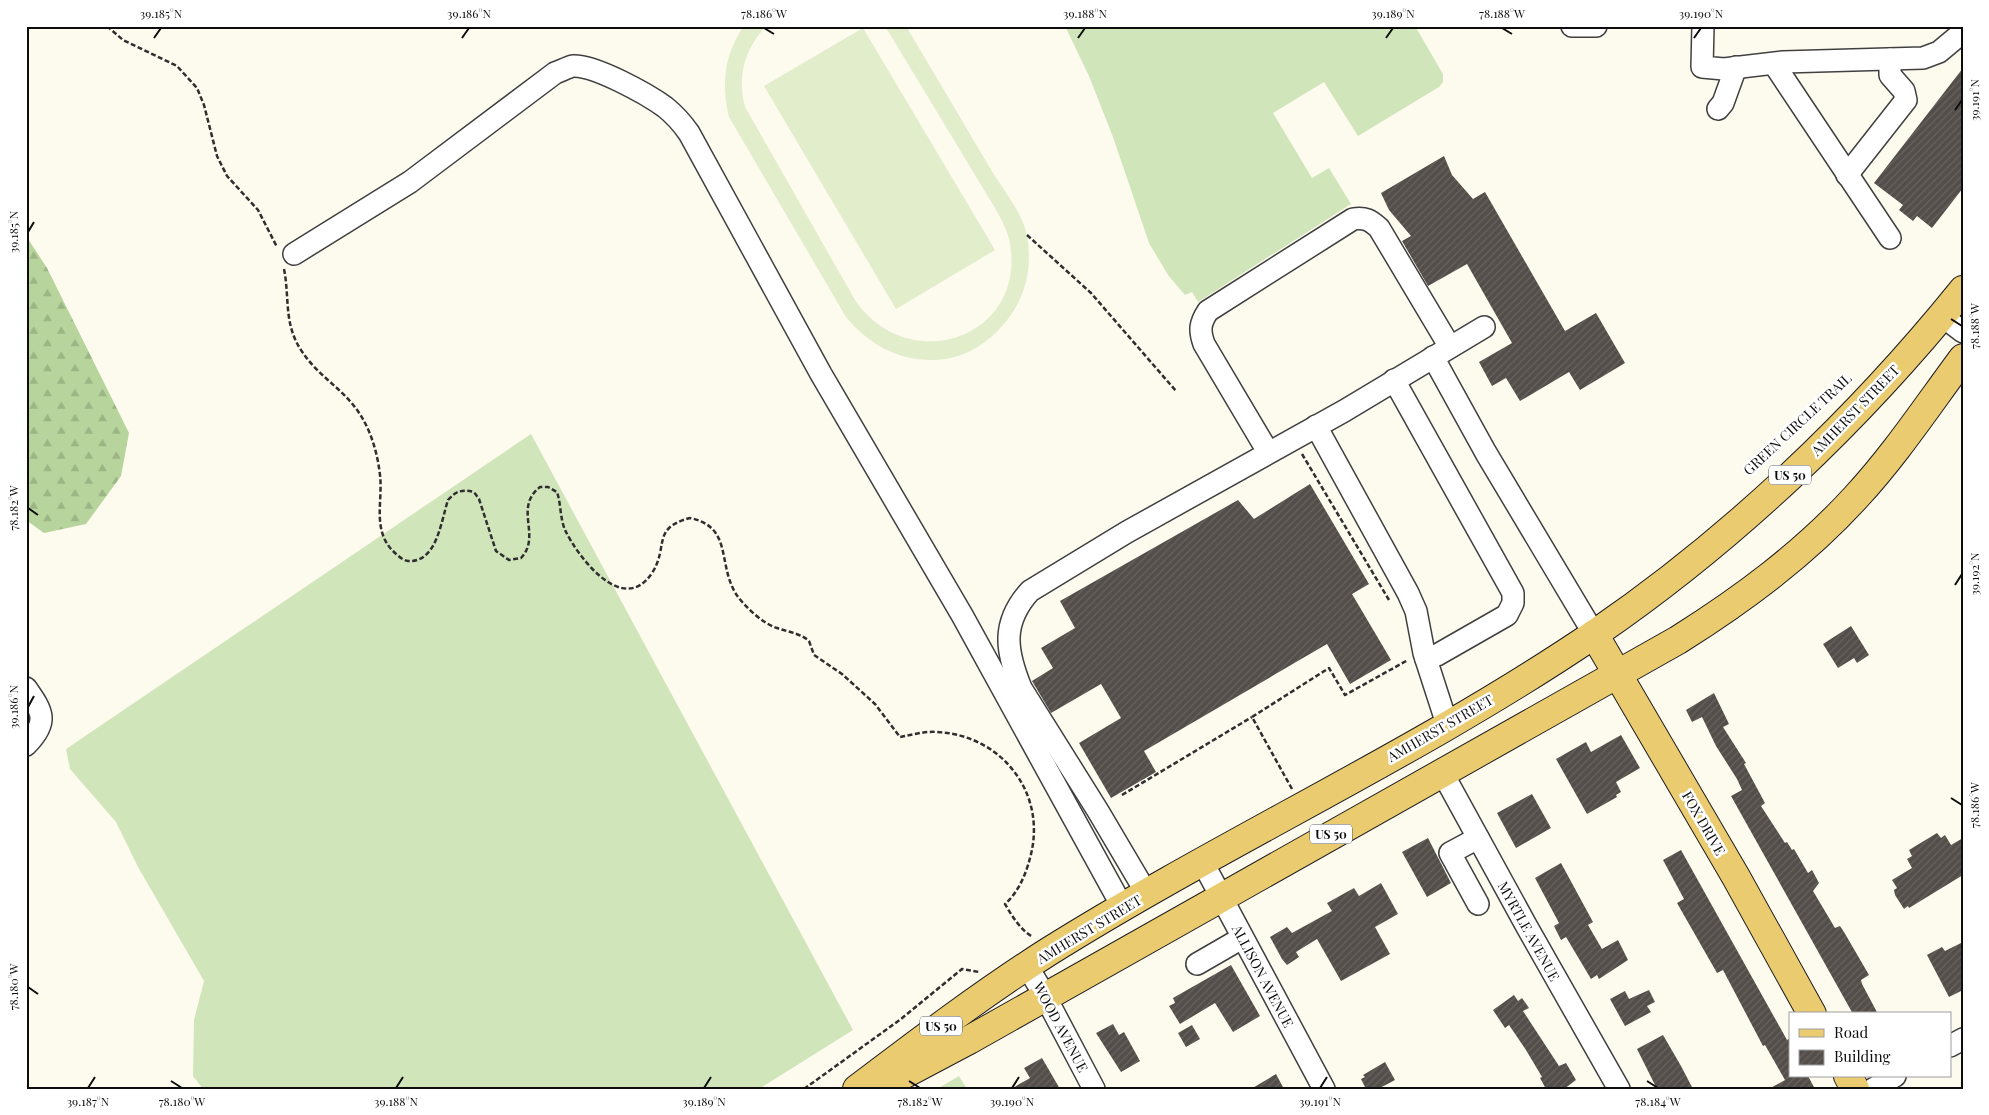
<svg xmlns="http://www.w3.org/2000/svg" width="1989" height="1115" viewBox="0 0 1989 1115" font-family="'Playfair Display',serif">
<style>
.grass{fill:#d1e5bb}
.forest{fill:url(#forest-firs)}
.pitch{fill:#e2edcc}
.building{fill:url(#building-hatch)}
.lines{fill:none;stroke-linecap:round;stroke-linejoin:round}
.minor-casing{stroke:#404040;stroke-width:24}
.major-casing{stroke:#1e1e1e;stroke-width:30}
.path{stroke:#2f2f2f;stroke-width:2.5;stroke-dasharray:5 2.5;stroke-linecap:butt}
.minor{stroke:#fff;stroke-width:21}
.major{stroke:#ebcb70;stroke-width:28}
.ticks{fill:none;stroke:#0d0d0d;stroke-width:2}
.labels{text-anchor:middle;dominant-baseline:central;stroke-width:5;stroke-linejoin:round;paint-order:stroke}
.shield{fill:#fff;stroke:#565656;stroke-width:1}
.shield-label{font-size:12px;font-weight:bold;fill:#0d0d0d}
.street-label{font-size:14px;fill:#0d0d0d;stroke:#fff}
.neatline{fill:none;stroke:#0d0d0d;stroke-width:2}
.ticks-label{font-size:12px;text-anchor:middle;fill:#0d0d0d}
</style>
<defs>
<pattern id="forest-firs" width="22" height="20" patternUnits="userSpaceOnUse" patternTransform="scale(1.25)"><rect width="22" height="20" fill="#b6d49c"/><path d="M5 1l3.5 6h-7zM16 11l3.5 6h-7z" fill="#9bb585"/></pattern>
<pattern id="building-hatch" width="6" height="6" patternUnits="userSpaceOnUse" patternTransform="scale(1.25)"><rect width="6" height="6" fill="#544e4a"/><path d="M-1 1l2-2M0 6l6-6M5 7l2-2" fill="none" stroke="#686360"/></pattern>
</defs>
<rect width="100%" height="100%" fill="#fdfaee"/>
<!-- grass -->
<g class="grass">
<path d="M1065,26H1415L1443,74V82L1439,87L1358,136L1324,82L1273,113L1312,178L1329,168L1351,204L1198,302L1192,292L1185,295L1168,275L1149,243L1113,137L1089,76Z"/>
<path d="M531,434L853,1030L759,1089H203L193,1076L194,1020L204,981L138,867L116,822L70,769L66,749Z"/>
<path d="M959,1076L967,1089H937Z"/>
</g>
<!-- forest -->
<path class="forest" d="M26,236L47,268L129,433L121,476L86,524L44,533L26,520Z"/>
<!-- pitch -->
<g class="pitch">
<path d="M744,26H766C744,50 737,77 745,107L855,300C907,376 1020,340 1011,251C1010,235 1003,222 995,208L885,26H906C935,75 964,124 993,173C1005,192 1023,214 1027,236C1033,269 1025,300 1003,325C988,342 969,355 946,359C905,364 872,348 846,317L729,117C721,85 724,54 744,26Z"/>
<path d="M863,28L995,250L896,309L764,86Z"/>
</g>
<!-- building -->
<g class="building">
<path d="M1963,68V188L1932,228L1917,216L1913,221L1899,210L1903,205L1874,183Z"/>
<path d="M1444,156L1452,175L1473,199L1485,192L1565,331L1596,313L1625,363L1580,390L1569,372L1520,401L1506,378L1492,386L1479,362L1512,343L1467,264L1428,286L1402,241L1411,236L1389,210L1381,193Z"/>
<path d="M1310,484L1369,584L1352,594L1391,660L1350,684L1327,644L1144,751L1156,772L1111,798L1079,743L1121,718L1101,684L1051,713L1032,681L1053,668L1041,648L1075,628L1060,601L1238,500L1254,519Z"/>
<path d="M1851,626L1869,655L1857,663L1854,658L1838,668L1823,644Z"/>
<path d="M1714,693L1729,724L1723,727L1746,763L1744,764L1765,803L1761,806L1785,843L1787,842L1792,850L1794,849L1808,873L1812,870L1819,883L1813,891L1835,928L1840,926L1844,932L1869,975L1861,980L1862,984L1878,1014H1853L1731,796L1742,790L1737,779L1716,746L1702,717L1692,722L1686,710Z"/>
<path d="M1621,735L1640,768L1616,782L1621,792L1616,795L1617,797L1587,814L1556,759L1586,742L1591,752Z"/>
<path d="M1532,794L1551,828L1516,848L1497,813Z"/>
<path d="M1937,833L1941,838L1945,835L1951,845L1963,838V875L1909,908L1908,906L1904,909L1895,895L1894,890L1897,888L1892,880L1912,868L1907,859L1912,856L1909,850Z"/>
<path d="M1428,838L1451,883L1427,897L1402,852Z"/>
<path d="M1681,850L1787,1040L1790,1038V1076H1808L1815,1089H1769L1785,1080L1765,1045L1763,1046L1723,970L1717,973L1677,903L1684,899L1663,860Z"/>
<path d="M1561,863L1593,922L1588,925L1602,949L1618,940L1628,960L1599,979L1597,975L1591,979L1566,937L1561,940L1554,926L1559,923L1535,878Z"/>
<path d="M1381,883L1398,914L1375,927L1390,954L1341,981L1317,939L1296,952L1299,957L1287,965L1282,959L1270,937L1287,927L1292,933L1332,911L1327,903L1354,888L1359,896Z"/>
<path d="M1963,942V990L1949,997L1927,955L1942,947L1945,951Z"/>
<path d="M1231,965L1260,1016L1233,1032L1215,1003L1180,1024L1169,1006L1175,1003L1173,998Z"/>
<path d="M1649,990L1655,1002L1647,1006L1651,1012L1625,1026L1610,999L1625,991L1629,999Z"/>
<path d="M1514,995L1518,1001L1522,998L1529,1008L1523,1011L1559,1066L1566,1063L1576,1080L1564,1089H1546L1540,1078L1542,1077L1526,1050L1509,1025L1505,1028L1493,1010Z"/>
<path d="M1113,1024L1119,1035L1124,1032L1140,1061L1121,1072L1096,1033Z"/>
<path d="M1192,1025L1200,1039L1186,1047L1178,1033Z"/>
<path d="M1663,1035L1681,1066L1693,1089H1657L1637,1049Z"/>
<path d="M1042,1058L1060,1089H1011L1030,1078L1024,1068Z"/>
<path d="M1385,1062L1395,1080L1378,1089H1366L1361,1079L1365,1077L1363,1075Z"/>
<path d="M1276,1074L1284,1089H1251Z"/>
</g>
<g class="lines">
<defs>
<g id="minor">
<path d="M1572,26H1596"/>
<path d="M1703,26L1702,67L1724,69L1783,62L1923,58L1939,52L1963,32"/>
<path d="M1774,64L1890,238"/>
<path d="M1718,109L1723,103L1736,67"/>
<path d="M1847,175L1906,100L1904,91L1890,75V59"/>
<path d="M294,254L410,182L555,73C561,71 568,67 573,66C595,65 647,94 665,107C675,115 682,123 689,133L821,374L962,615L1123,908"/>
<path d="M1942,316L1963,332"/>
<path d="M1433,357L1486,453L1594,634"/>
<path d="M1394,380L1513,593V603L1507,615L1437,655L1426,659"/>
<path d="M1316,426L1408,593L1416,611L1424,653L1447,724"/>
<path d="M1268,452L1204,344C1199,330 1200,323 1208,311L1353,219C1365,217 1370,220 1379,228L1450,347"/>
<path d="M26,688C43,712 49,722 26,745"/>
<path d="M1442,772L1527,927L1619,1089"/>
<path d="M1478,838L1450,853L1478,904"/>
<path d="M1203,863L1324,1089"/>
<path d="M1147,894L1098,811L1021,688C1006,651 1001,623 1030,591L1127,532L1344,411L1484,327"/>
<path d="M1197,964L1242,938"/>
<path d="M1027,966L1045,996L1094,1089"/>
<path d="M1950,1046L1963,1039"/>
<path d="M1873,1089L1895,1076"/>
</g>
<g id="major">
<path d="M1594,634L1736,877L1812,1014"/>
<path d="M1848,1076L1855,1089"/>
<path d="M884,1085L969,1040L1678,640C1743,599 1804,554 1856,497C1895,455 1928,405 1963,358"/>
<path d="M857,1089C919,1042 982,994 1048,952C1227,840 1421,752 1596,633C1733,539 1858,420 1963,290"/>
</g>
</defs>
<!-- minor casing -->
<use href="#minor" class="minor-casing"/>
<!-- major casing -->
<use href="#major" class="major-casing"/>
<!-- path -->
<g class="path">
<path d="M107,26L123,40L177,66L197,88L204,105L217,156L227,176L258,210L277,247"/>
<path d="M1027,235L1091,293L1176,391"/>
<path d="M284,269C290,299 283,325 303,353C322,381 351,392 367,427C374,442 378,458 380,475C383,501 372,530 393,551C397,555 402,560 408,561C437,563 441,521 448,500C456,491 462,489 474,492L479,499L496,551L509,560L521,558C542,536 513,508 540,487H548L557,492C561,504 560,518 565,530C578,557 623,617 652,573C669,547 651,528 690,518C733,527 717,563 736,594C745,607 762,623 777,628C788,632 800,633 809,641L814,655L842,674L875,704L900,737C912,735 924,731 937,732C1002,735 1048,794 1030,858C1026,874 1018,893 1005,904C1012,916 1021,931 1033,937"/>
<path d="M1302,454L1389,600"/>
<path d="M1292,789L1252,717L1329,668L1345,695L1408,660"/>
<path d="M1122,795L1252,717"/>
<path d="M804,1089L901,1019L962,969L979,972"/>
</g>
<!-- minor -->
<use href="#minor" class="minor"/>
<!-- major -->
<use href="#major" class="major"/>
</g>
<!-- ticks -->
<path class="ticks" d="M764,28L774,34M1502,28L1512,34M154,38L161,28M462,38L469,28M1078,38L1085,28M1386,38L1393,28M1694,38L1701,28M1955,110L1962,100M28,232L34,222M1951,319L1962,326M28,508L38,515M1955,585L1962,574M28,707L34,696M1951,798L1962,805M28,987L38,994M171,1081L182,1088M909,1081L920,1088M1647,1081L1658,1088M88,1088L95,1077M396,1088L403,1077M704,1088L711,1077M1012,1088L1019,1077M1320,1088L1327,1077"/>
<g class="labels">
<!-- shield labels -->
<g class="shield">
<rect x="1769" y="465.5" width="42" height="19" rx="4"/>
<rect x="1310" y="824.5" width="42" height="19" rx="4"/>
<rect x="920" y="1016.5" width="42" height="19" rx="4"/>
</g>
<g class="shield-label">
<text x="1790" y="475">US 50</text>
<text x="1331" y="834">US 50</text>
<text x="941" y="1026">US 50</text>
</g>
<!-- street labels -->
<g class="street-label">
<text transform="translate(1855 410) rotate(-46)">AMHERST STREET</text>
<text transform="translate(1797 424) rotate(-43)">GREEN CIRCLE TRAIL</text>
<text transform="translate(1440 728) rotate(-30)">AMHERST STREET</text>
<text transform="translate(1704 823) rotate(60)">FOX DRIVE</text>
<text transform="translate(1089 929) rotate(-31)">AMHERST STREET</text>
<text transform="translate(1529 931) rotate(61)">MYRTLE AVENUE</text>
<text transform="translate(1263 976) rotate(62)">ALLISON AVENUE</text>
<text transform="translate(1061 1027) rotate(62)">WOOD AVENUE</text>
</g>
</g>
<!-- border -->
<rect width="1989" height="1115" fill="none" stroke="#ffffff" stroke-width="55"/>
<!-- legend -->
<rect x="1789" y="1012" width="162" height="65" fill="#ffffff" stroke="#9e9e9e"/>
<rect x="1799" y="1029" width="25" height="8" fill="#ebcb70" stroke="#9e9e9e"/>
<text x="1834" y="1038" font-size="15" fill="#0d0d0d">Road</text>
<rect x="1799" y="1050" width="25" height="15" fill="url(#building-hatch)" stroke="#9e9e9e"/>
<text x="1834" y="1062" font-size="15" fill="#0d0d0d">Building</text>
<rect x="28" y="28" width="1934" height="1060" class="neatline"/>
<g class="ticks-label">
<text x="161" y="18">39.185°N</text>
<text x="469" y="18">39.186°N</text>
<text x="764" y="18">78.186°W</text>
<text x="1085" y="18">39.188°N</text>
<text x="1393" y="18">39.189°N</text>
<text x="1502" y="18">78.188°W</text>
<text x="1701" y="18">39.190°N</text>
<text transform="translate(1975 100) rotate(-90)" y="4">39.191°N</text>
<text transform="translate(14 232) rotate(-90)" y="4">39.185°N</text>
<text transform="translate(1975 326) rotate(-90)" y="4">78.188°W</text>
<text transform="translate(14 508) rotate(-90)" y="4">78.182°W</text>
<text transform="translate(1975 574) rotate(-90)" y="4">39.192°N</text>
<text transform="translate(14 707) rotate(-90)" y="4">39.186°N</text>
<text transform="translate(1975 805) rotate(-90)" y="4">78.186°W</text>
<text transform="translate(14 987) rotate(-90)" y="4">78.180°W</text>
<text x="88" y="1106">39.187°N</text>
<text x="182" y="1106">78.180°W</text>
<text x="396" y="1106">39.188°N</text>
<text x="704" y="1106">39.189°N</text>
<text x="920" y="1106">78.182°W</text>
<text x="1012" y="1106">39.190°N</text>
<text x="1320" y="1106">39.191°N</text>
<text x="1658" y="1106">78.184°W</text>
</g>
</svg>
